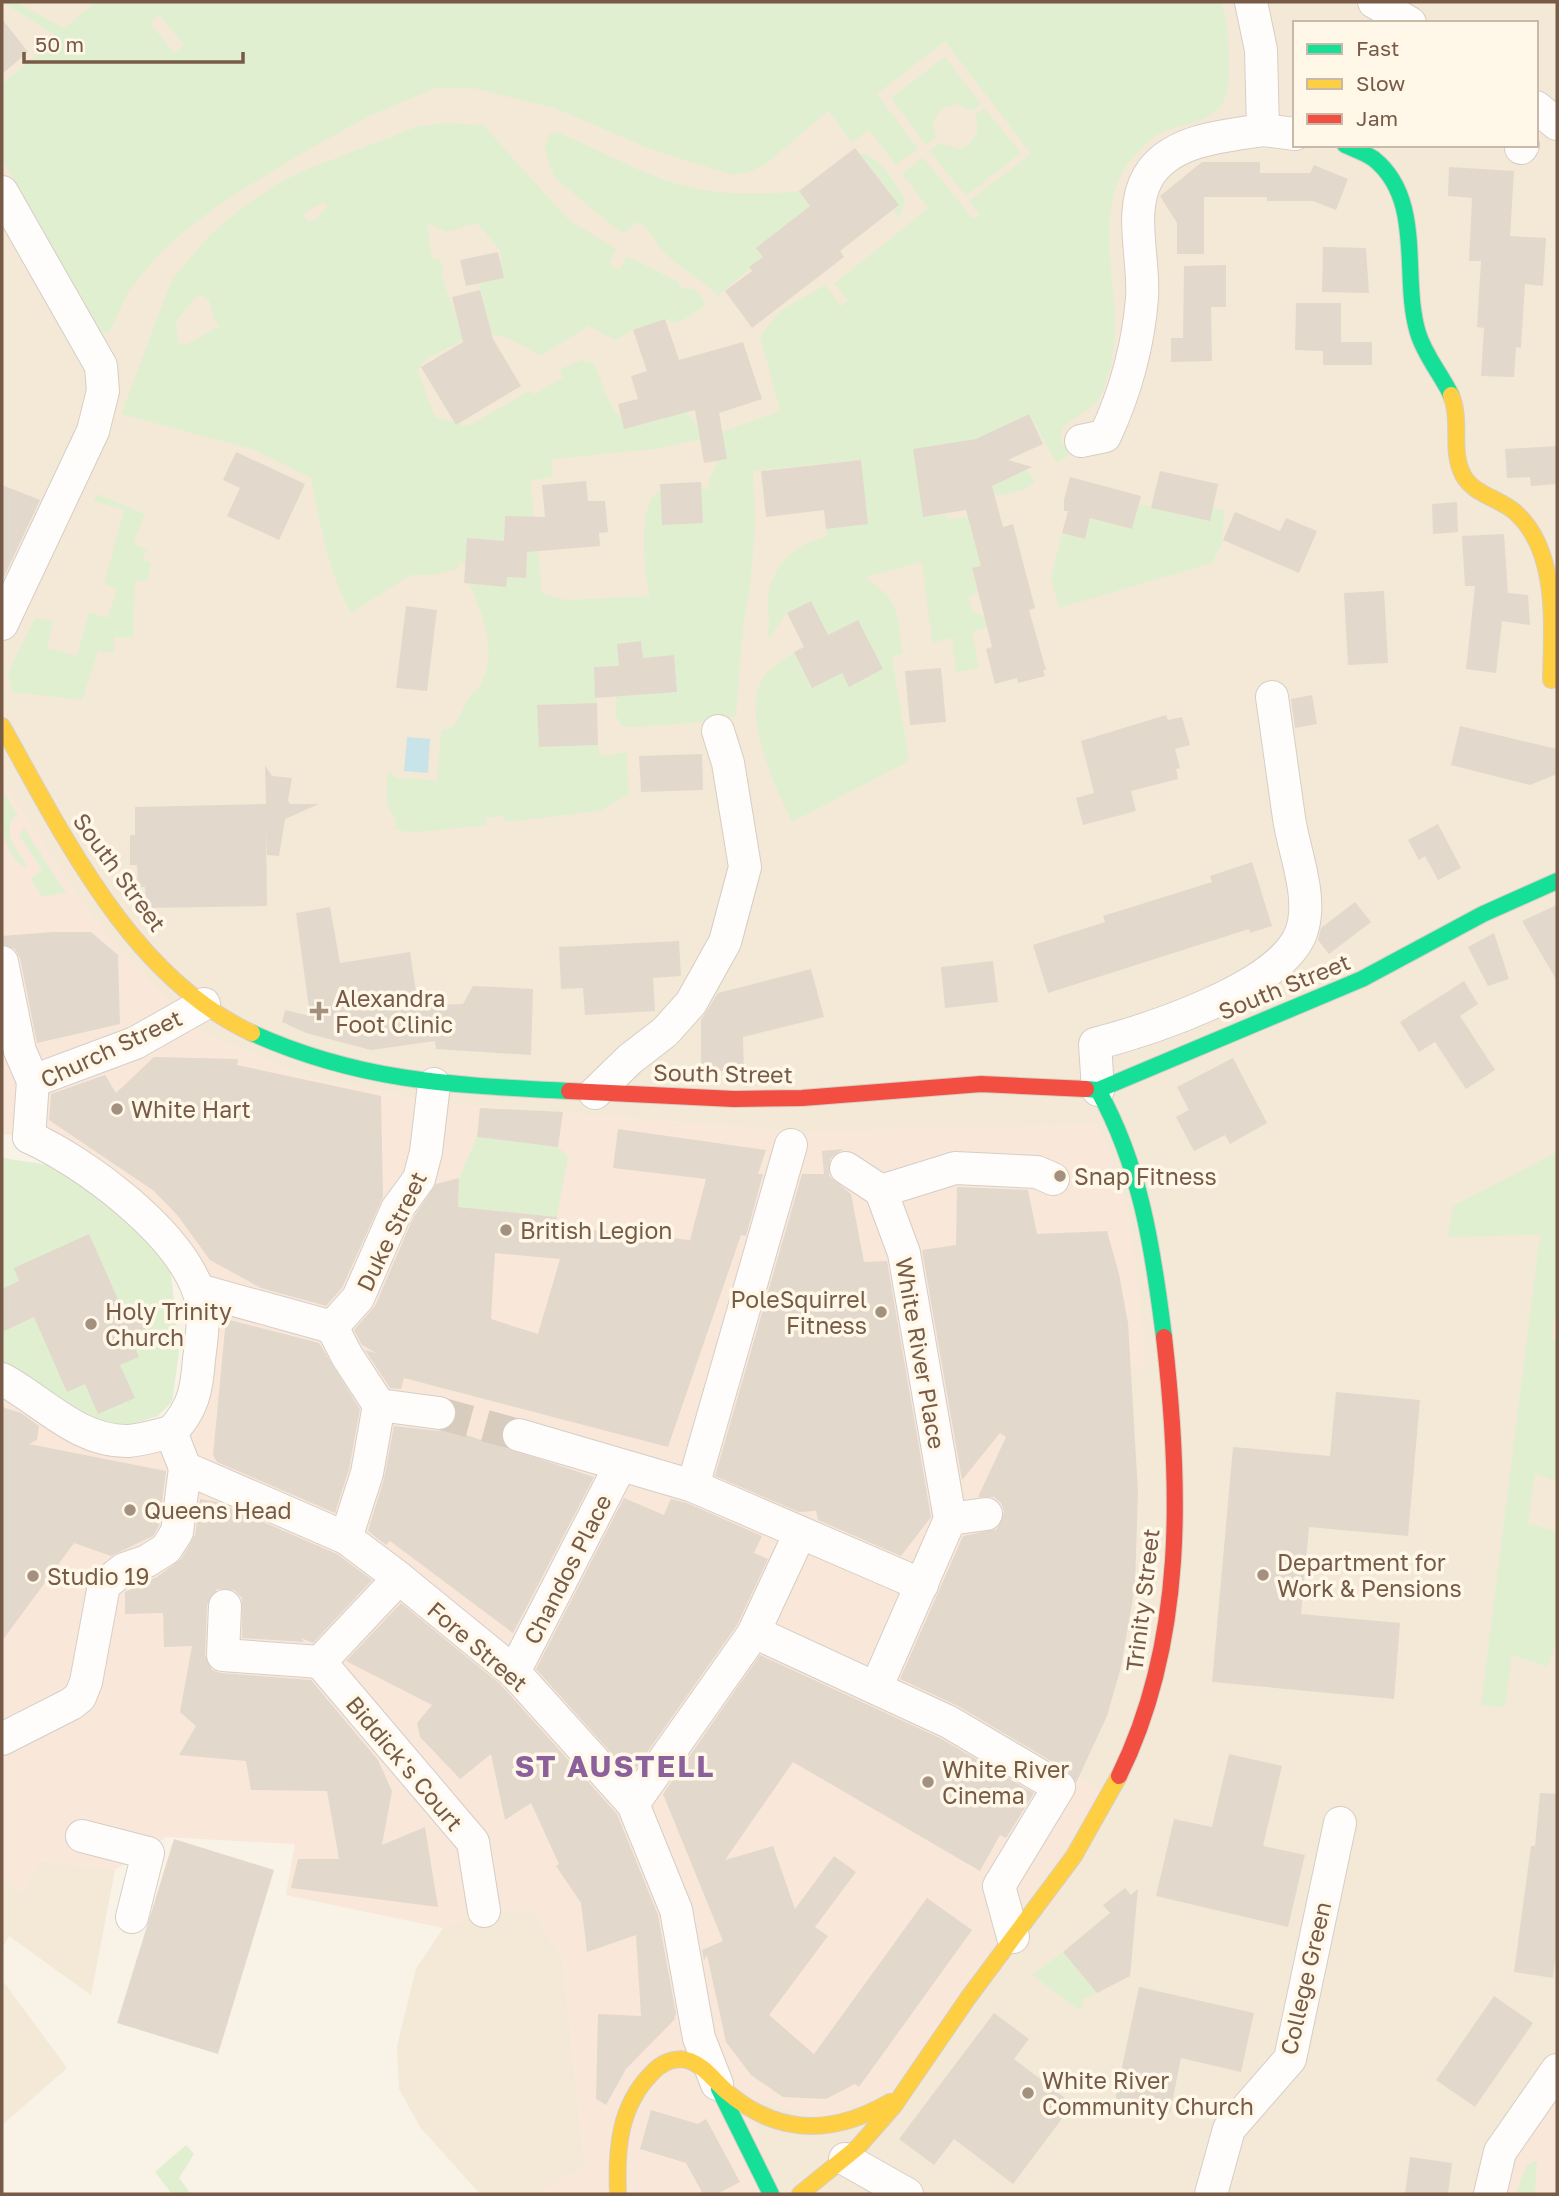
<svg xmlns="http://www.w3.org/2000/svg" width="1559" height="2196" viewBox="0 0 1559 2196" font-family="'Golos Text',sans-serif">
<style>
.residential{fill:#f4e9d7;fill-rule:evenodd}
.commercial{fill:#f9e7da}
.green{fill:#e1efd1;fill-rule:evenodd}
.water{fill:#c8e4e8}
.building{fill:#e3d8cc;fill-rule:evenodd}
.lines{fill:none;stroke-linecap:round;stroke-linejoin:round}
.street-tunnel{stroke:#d8ccbf;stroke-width:32;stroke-dasharray:32 16;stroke-linecap:butt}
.street-casing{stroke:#d6cec5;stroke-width:34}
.fast-casing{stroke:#d7cfc4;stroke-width:18}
.slow-casing{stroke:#d7cfc4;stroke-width:18}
.jam-casing{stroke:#d7cfc4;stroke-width:18}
.street{stroke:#fefdfb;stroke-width:32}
.fast{stroke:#16e098;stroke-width:16}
.slow{stroke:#ffcf43;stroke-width:16}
.jam{stroke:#f24e42;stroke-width:16}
.poi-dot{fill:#a4907e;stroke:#fff8e9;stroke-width:2.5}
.labels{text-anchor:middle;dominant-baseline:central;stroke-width:7;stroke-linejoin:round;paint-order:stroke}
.street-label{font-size:23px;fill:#775b46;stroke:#fff8e9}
.poi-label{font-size:23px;fill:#775b46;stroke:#fff8e9;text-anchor:start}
.district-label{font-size:30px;font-weight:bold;letter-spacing:2px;fill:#8c619b;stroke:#fff8e9}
</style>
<rect width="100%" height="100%" fill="#f8f2e7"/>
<!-- residential -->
<g class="residential">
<path d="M2,2H1557V2194H764L713,2092L1104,1793L983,1725L1049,1566L1067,1371L1146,1365L796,1132L438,1103L309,1078L201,1032L158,992L92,918L2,782ZM1295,23H1536V145H1295Z"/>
<path d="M39,1860L115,1870L91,1995L9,1936L2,1948V1873L22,1894Z"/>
<path d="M532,1910L563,1959L585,2167L535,2194H480L420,2127L399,2089L397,2046L416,1969L443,1928L484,1911Z"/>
<path d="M2,1980L67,2068L2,2125Z"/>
</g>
<!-- commercial -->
<g class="commercial">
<path d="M2,782L92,918L158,992L201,1032L309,1078L438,1103L796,1132L1097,1124L1119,1176L1132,1236L1146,1366L1067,1371L1049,1566L983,1724L1104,1793L893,2090L819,2119L755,2098L764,2194H535L585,2166L563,1959L532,1910L484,1911L443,1928L286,1895L295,1844L166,1837L115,1870L40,1860L22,1894L2,1873V1380L61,1420L171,1432L197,1386L184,1261L29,1137L2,1134Z"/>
<path d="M1557,2084V2194H1497L1500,2152Z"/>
</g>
<!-- green -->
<g class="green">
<path d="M2,2H16L64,28L96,2H1221C1228,21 1229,44 1229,65C1228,75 1230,87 1226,96C1215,126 1182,121 1159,134C1144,143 1128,161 1120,177C1092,241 1130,312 1107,377C1105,383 1104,392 1100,397C1092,409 1074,418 1063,427L1061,441L1069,452L1067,457L1056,462L1029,414L977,439L998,482L1026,469L1035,481C1027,492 1007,495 993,495L959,442L917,449L924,517L946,514L948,520L968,516L981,566L972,569L978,593L968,597L973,612L985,617L989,627L972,632L979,668L956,672L952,638L932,643L922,562L865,577C902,603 896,610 903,654L892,656L909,761L792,822C775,786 743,721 761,681C766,670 784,660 794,652L812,688L842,673L883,669L858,620L828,635L811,601L787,613L767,641C770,627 768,616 768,602C769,566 795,544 827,536L826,529L868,523L860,460L753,471L755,527L750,588L743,626L736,716C722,721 637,729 621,726L616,716V684L594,667L597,703L537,706L539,747L598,745L600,756L626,752L629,796L623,797L600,811L505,822L504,816L485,818L486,825L410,833L395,829L396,818C383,806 386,785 389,770L396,778L437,780L441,730L453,727C460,717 463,707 469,697C472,692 478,691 480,686C500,647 481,611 465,575L525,578L528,543L467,538L465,567L460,560L458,569L434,575H411L351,613C328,572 320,523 311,478L255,450L121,414L172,279L210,235L243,207L280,182L310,168L419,126L447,123L483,125L568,219L616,249L609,264L619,270L627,256L677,281L682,289C697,286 700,293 706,305L685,319L673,323L665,319L633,330L615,340L588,326L541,356C498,332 490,325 445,350C431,357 423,357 418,373L435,417L468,426L529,391L535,394L563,377L560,369L582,360L594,364C611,401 611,435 664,419L660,403C685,406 693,417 705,438L780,411L760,336L780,311L825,285L841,306L848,301L834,284L928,208L902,174L923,157L973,219L980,214L969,201L1031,154L945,41L877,94L918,149L896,165L869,130L852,142L828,111L766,164L748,173L733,175L655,151L554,108L473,88H436L367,117L301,154L229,198L188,228L159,254L128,292L109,333L96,330L2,159V84L53,41L55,35ZM159,15L184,45L174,53L150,23ZM324,202L327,207L316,219L308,222L303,214ZM427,223L446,232L477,223L500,250L503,278L479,283L488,322L460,329C455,308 446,293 441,273L444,268L439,258H432ZM199,294L209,300L213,318L220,326L185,345L178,343L176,321ZM702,439L718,460L708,482L710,489C696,488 674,487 660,491C636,500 644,576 650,596L567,600L542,593L530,481L553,477L552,459L655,449ZM505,516H519L518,535L504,533Z"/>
<path d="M945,57L981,104L972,111L956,104L942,109L933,122L936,138L926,145L891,98Z"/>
<path d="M984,108L1021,153L966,196L929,151L940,143L960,149C975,143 981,130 975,115Z"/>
<path d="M557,132C593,147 629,167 665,180C708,195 755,196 799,191L810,206L757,248L763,257L718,296C702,278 678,269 662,250C653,240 651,227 636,222L628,231L621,233L554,177L545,149L549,134Z"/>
<path d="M859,153C880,155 896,183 905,201L899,218L893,210L899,205Z"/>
<path d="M97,494L145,514L133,543L147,550L142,559L151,563L148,581H135L133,638L114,637V653L98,651L82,700L12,692L8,675L10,668L35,618L53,622L47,648L77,656L89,612L108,618L117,588L104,584L124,510L93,501Z"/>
<path d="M1139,504L1199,519L1202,505L1225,511L1221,546L1212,563L1059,608L1051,578L1062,533L1084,538L1090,518L1131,529Z"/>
<path d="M2,789L17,814C0,831 15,848 27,865L24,867C0,851 2,820 2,789Z"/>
<path d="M24,828L66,893L42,897L31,879L42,870L19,835Z"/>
<path d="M477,1137L558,1147L568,1157L557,1217L458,1207L459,1178Z"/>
<path d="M1557,1152V1319H1554L1552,1338L1557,1340V1482L1535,1473L1528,1523L1557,1532V1638L1548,1667L1512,1655L1505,1707L1481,1705L1540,1235L1448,1237L1453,1206Z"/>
<path d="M2,1158L63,1167L125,1211L171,1273L179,1352L172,1402L158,1416L112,1430L2,1364Z"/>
<path d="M1063,1952L1097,1993L1083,1999L1081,2011L1032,1975Z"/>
<path d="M186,2145L194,2154L179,2178L191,2194H172L155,2172Z"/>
<path d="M1537,2160L1535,2194H1516L1526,2166Z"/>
</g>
<!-- water -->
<path class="water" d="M407,737L430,739L428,773L404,771Z"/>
<!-- building -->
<g class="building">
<path d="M2,19L28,52L2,74Z"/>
<path d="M855,148L899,205L840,251L844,257L752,328L725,291L752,271L749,267L763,257L756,248L810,206L799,191Z"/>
<path d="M1202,162H1260V173H1310L1314,165L1348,179L1336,210L1313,201H1267V197H1204V254H1177V223L1160,196Z"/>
<path d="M1449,167L1514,171L1510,236L1546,238L1543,286L1525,284L1521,348L1516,347L1514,377L1481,376L1484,328L1477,327L1481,261H1469L1472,198L1448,196Z"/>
<path d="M1323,247L1366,248L1369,293L1322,292Z"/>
<path d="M498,252L504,278L466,286L460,260Z"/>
<path d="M1226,265V307H1211L1212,361L1171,362V338H1183L1184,266Z"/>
<path d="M480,290L493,339L521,386L456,425L421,367L463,342L452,297Z"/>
<path d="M1296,303H1341V342H1372V365H1323V351L1295,350Z"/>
<path d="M665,319L679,360L743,342L762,399L719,413L727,459L704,463L695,410L624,429L618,404L638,399L631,376L647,371L633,330Z"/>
<path d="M1029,414L1043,444L1008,460L1032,467L992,486L1003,527L1013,524L1035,608L1029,610L1046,670H1043L1045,676L1018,683L1017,678L995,684L986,649L992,647L972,568L981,566L966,510L923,517L913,449L976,439Z"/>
<path d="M1557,446V484L1531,486L1530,477L1507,478L1505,449Z"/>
<path d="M236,452L305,484L279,540L227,516L240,488L223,480Z"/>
<path d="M861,460L868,524L826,529L824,510L766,517L761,471Z"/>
<path d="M1160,471L1218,484L1210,521L1151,508Z"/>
<path d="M1070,477L1141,496L1132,529L1090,518L1085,539L1062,533L1068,511H1064V500Z"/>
<path d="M586,481L588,501H605L608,532L599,533L600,546L527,552L526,578L507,577L506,587L464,583L467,538L504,541L505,516L545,517L542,485Z"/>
<path d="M701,482L703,523L662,525L660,484Z"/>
<path d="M2,485L40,500L2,581Z"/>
<path d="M1457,502L1458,532L1433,534L1432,504Z"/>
<path d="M1235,512L1280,531L1286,518L1317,531L1299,573L1223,540Z"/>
<path d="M1504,534L1508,593L1528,595L1530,625L1502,621L1496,673L1466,669L1475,586H1465L1462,536Z"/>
<path d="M1384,591L1388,663L1348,665L1344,593Z"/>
<path d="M811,601L828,635L858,620L883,669L849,687L842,673L812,688L794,652L804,647L787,613Z"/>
<path d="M406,606L437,610L427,691L396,688Z"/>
<path d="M641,641L643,658L674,655L677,692L595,698L594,667L619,666L617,644Z"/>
<path d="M941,668L946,722L910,725L905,671Z"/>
<path d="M1312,695L1317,724L1295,728L1291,699Z"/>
<path d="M597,703L598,745L539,747L537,705Z"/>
<path d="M1166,715L1168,720L1182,717L1190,745L1175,749L1180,768L1176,769L1178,779L1131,791L1136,811L1083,825L1076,798L1094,793L1081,741Z"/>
<path d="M1460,726L1557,749V774L1530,785L1451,765Z"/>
<path d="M702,754L703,790L641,792L639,756Z"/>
<path d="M265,765L272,776L292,778L288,800L290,804H319L285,819L279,856L267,855L266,827L267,906L146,908L145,887H138L137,865H130V835H135V807L266,804Z"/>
<path d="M1438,824L1461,868L1438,880L1425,856L1419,860L1408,840Z"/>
<path d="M1252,862L1272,926L1250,933L1249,929L1048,993L1033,945L1105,922L1103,916L1212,882L1210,876Z"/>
<path d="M1355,902L1371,922L1329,954L1318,940L1321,928Z"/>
<path d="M1557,905V981L1522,921Z"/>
<path d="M330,907L340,963L410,952L418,1005L463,1004L473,986L533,989L531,1055L436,1049L435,1041L371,1050L306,1033L282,1022L285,1010L310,1016L296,913Z"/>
<path d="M53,932H91L118,955L120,1024L37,1043L20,958L15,949L2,944V936Z"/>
<path d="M1494,933L1509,979L1488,986L1468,947Z"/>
<path d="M679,941L681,976L653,978L655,1011L585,1015L583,988L561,989L559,947Z"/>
<path d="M993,961L998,1002L945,1008L941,967Z"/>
<path d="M811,969L824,1017L743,1037L744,1071H701V1020L718,993Z"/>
<path d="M1464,981L1478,1004L1460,1016L1495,1070L1466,1089L1435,1042L1419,1052L1400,1022Z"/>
<path d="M154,1057L238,1059L237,1065L381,1096L383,1197L342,1288L326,1306L261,1288L210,1260L178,1216L154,1191L49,1120L51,1094L105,1075L116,1093Z"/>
<path d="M1233,1058L1267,1123L1230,1144L1225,1135L1194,1151L1176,1117L1189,1110L1177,1087Z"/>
<path d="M480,1108L563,1112L558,1147L477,1137Z"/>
<path d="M618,1129L766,1150L758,1174H763L746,1236L741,1235L668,1447L404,1378L401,1389L390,1388L365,1350L376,1353L362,1345L354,1330L375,1306L413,1218L436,1184L459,1178L458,1207L557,1217L556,1226L690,1240L706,1179L613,1168ZM495,1253L560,1259L538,1334L491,1319Z"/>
<path d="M843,1149L830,1159L829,1176L851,1194L864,1262L887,1261L931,1517L901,1556L818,1520L816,1511L799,1512L715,1476L802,1174H824L822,1151Z"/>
<path d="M957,1187L1028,1190L1037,1234L1107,1231L1119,1274L1128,1323L1138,1491L1135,1586L1121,1667L1107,1716L1076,1783L1068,1771L958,1706L900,1679L963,1536L997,1529L1004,1512L1001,1503L994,1497H978L1006,1437L1000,1433L962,1480L922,1250L956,1245Z"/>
<path d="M89,1234L125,1315L137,1309L147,1331L131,1339L139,1357L120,1365L135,1398L98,1414L85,1384L67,1392L34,1317L2,1332V1289L19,1281L14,1268Z"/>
<path d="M226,1319L319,1343L360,1409L349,1469L335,1513L217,1462L213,1455Z"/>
<path d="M1336,1392L1420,1400L1408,1536L1309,1527L1301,1614L1400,1623L1394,1699L1212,1682L1233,1447L1330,1456Z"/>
<path d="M2,1407L21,1413L39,1426L37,1440L29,1444L166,1471L159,1526L153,1536L111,1556L74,1543L2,1641Z"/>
<path d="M394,1426L437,1431L448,1429L594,1477L513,1633L390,1541L386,1545L368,1531L384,1479Z"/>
<path d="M624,1498L664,1515L671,1499L687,1503L762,1536L754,1553L768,1559L737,1625L631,1775L536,1669Z"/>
<path d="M200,1499L217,1502L337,1554L372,1580L313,1643L301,1638L304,1642L242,1638V1598L234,1590L217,1589L207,1605L205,1655L212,1670L221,1673L311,1680L378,1760L392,1791L382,1845L425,1827L438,1907L291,1888L298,1859H339L327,1791L251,1790L246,1761L179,1755L196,1726L180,1712L192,1646L164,1647L163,1613L125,1614V1592L157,1577L181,1559L195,1535Z"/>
<path d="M401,1603L501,1685L617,1814L658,1915L676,2014L674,2018H676L626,2069L606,2105L596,2099L598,2014L641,2016L636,1935L587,1952L581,1903L556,1866L559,1864L531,1803L505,1820L491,1754L460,1779L420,1737L417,1723L432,1705L346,1661Z"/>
<path d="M760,1655L940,1738L1034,1793L1006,1838L1000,1835L980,1871L793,1762L725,1860L773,1846L795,1909L834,1856L856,1872L815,1927L828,1936L769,2015L814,2054L927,1898L972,1930L859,2087L855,2084L826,2099L783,2097L751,2075L726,2042L707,1955L704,1961L702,1950L723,1941L663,1794Z"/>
<path d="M1229,1754L1282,1766L1263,1846L1305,1855L1288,1927L1156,1896L1174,1819L1212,1827Z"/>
<path d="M1540,1793L1557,1794V1946L1553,1978L1514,1972L1531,1846H1535Z"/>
<path d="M174,1839L274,1870L218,2054L117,2023Z"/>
<path d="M1125,1888L1131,1895L1138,1889L1130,1976L1097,1993L1063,1952L1110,1913L1103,1905Z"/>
<path d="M1139,1987L1254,2013L1241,2072L1181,2058L1170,2113L1115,2100Z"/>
<path d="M1494,1996L1533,2023L1475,2107L1436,2080Z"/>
<path d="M994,2013L1029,2039L1014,2059L1073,2104L1013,2184L954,2139L934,2165L899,2139Z"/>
<path d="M651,2110L698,2124L706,2119L740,2182L717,2194H703L686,2163L640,2149Z"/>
<path d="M1410,2157L1452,2163L1448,2194H1405Z"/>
</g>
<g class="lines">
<!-- street-tunnel -->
<path class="street-tunnel" d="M439,1413L519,1435"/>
<defs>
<g id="street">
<path d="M1251,2L1261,50L1263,130L1295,134"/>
<path d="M1374,2L1410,23"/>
<path d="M1536,107L1557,124"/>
<path d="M1521,148L1523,145"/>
<path d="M2,192L101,366L103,391L93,431L2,624"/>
<path d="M1081,441L1105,436C1126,391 1138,348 1142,298C1145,261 1128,211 1148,177C1170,139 1225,136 1263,130"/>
<path d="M2,962L20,1051L33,1081"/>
<path d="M33,1081L135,1043L204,1004"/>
<path d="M1098,1090L1095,1044C1148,1030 1280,988 1301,933C1314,898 1294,853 1289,818C1283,778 1278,737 1272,697"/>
<path d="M595,1093L630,1059L665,1032L691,1003L725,942L745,867L728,763L718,731"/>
<path d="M29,1137C86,1163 176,1230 198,1290C206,1312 202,1336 199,1359C197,1389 193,1410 171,1432"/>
<path d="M29,1137L33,1081"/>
<path d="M846,1168L881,1191L904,1253L950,1519L876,1688"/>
<path d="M881,1191L955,1168L1037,1172L1053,1179"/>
<path d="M198,1290L332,1327"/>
<path d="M332,1327L358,1298L397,1209L419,1179L426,1152L434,1084"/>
<path d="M332,1327L347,1356L379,1405L367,1473L346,1538"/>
<path d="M2,1379C43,1401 78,1442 128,1441C142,1440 158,1435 171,1432"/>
<path d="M379,1405L439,1413"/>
<path d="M519,1435L693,1486L922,1585"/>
<path d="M185,1468L346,1538L394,1574L514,1672L633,1804L676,1910L699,2038L717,2084"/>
<path d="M693,1486L791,1145"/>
<path d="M950,1519L986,1514"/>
<path d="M225,1606L223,1655L320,1662"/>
<path d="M754,1632L949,1722L1059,1787L999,1886L1013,1937"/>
<path d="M320,1662L473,1842L484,1911"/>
<path d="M320,1662L399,1578"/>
<path d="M514,1672L620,1466"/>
<path d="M2,1739L71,1704L80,1697L86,1682L104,1585L124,1569L147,1561L166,1549L177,1532L185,1468L171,1432"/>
<path d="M633,1804L753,1634L800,1533"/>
<path d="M82,1836L148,1853L132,1917"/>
<path d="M845,2159L907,2194"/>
<path d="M1211,2194L1229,2129L1290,2059L1340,1823"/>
<path d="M1490,2194L1500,2152L1557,2070"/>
</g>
<g id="fast">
<path d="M1345,145C1354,149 1366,153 1374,159C1425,200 1401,278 1418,333C1425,356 1441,374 1451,395"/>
<path d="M252,1033C361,1082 453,1085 569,1091"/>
<path d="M1086,1089L1098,1090L1362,979L1483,914L1557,881"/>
<path d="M1098,1090C1141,1167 1153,1250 1164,1337"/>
<path d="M719,2089L771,2194"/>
</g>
<g id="slow">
<path d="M1451,395C1462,421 1450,450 1463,475C1474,495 1499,498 1515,512C1559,551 1552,626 1551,680"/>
<path d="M2,726C64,836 131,977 252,1033"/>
<path d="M618,2194C616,2150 619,2107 651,2074C661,2063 675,2056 690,2061C706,2067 714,2081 727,2092C779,2136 833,2135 890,2102"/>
<path d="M800,2194L858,2147L894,2106L968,1998L1074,1856L1119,1776"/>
</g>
<g id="jam">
<path d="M569,1091L734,1099L802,1098L981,1084L1086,1089"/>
<path d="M1119,1776C1186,1640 1181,1484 1164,1337"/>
</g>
</defs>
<!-- street casing -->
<use href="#street" class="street-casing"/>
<!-- fast casing -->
<use href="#fast" class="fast-casing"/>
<!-- slow casing -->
<use href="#slow" class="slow-casing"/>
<!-- jam casing -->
<use href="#jam" class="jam-casing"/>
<!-- street -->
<use href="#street" class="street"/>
<!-- fast -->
<use href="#fast" class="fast"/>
<!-- slow -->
<use href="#slow" class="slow"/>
<!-- jam -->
<use href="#jam" class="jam"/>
</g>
<!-- markers -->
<g class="poi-dot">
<path d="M315.5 1000.5h7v7h7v7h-7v7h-7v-7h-7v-7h7z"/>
<circle cx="117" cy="1109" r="7"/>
<circle cx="1060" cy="1176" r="7"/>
<circle cx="506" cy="1230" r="7"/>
<circle cx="881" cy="1312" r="7"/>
<circle cx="91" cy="1324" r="7"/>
<circle cx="130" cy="1510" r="7"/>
<circle cx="1263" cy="1575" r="7"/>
<circle cx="33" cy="1576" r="7"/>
<circle cx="928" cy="1782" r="7"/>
<circle cx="1028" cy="2093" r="7"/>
</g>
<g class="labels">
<!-- street labels -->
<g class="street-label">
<text transform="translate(120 872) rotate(54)">South Street</text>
<text transform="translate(1284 986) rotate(-22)">South Street</text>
<text transform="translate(111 1048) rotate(-25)">Church Street</text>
<text transform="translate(723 1073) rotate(1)">South Street</text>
<text transform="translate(391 1231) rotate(-64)">Duke Street</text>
<text transform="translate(921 1353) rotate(80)">White River Place</text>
<text transform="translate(567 1569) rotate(-63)">Chandos Place</text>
<text transform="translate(1142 1600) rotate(-83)">Trinity Street</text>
<text transform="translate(478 1646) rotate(41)">Fore Street</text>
<text transform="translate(405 1763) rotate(50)">Biddick's Court</text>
<text transform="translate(1305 1978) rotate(-77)">College Green</text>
</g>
<!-- poi labels -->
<g class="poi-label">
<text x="335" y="998">Alexandra<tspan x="335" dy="26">Foot Clinic</tspan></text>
<text x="131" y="1109">White Hart</text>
<text x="1074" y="1176">Snap Fitness</text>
<text x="520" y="1230">British Legion</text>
<text x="867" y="1299" text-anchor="end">PoleSquirrel<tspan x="867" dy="26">Fitness</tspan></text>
<text x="105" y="1311">Holy Trinity<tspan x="105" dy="26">Church</tspan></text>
<text x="144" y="1510">Queens Head</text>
<text x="1277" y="1562">Department for<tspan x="1277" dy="26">Work &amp; Pensions</tspan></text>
<text x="47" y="1576">Studio 19</text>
<text x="942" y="1769">White River<tspan x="942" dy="26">Cinema</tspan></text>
<text x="1042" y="2080">White River<tspan x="1042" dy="26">Community Church</tspan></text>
</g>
<!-- district labels -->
<g class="district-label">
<text x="615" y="1766">ST AUSTELL</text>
</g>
</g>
<!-- border -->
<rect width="1559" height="2196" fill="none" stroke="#775b46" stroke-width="7"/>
<!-- legend -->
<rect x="1293" y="21" width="245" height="126" fill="#fff8e9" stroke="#c9b9a8" stroke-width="2"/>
<rect x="1307" y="44" width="35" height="10" fill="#16e098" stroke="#c9b9a8" stroke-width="2"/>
<text x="1356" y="56" font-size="21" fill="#775b46">Fast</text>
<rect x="1307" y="79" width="35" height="10" fill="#ffcf43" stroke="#c9b9a8" stroke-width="2"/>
<text x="1356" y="91" font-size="21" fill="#775b46">Slow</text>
<rect x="1307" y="114" width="35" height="10" fill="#f24e42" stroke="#c9b9a8" stroke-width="2"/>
<text x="1356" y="126" font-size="21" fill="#775b46">Jam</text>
<!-- scale -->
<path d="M24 52v10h219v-10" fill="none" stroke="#775b46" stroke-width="3.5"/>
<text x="35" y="52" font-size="21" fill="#775b46" stroke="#fff8e9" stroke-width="5" paint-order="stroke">50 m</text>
</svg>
